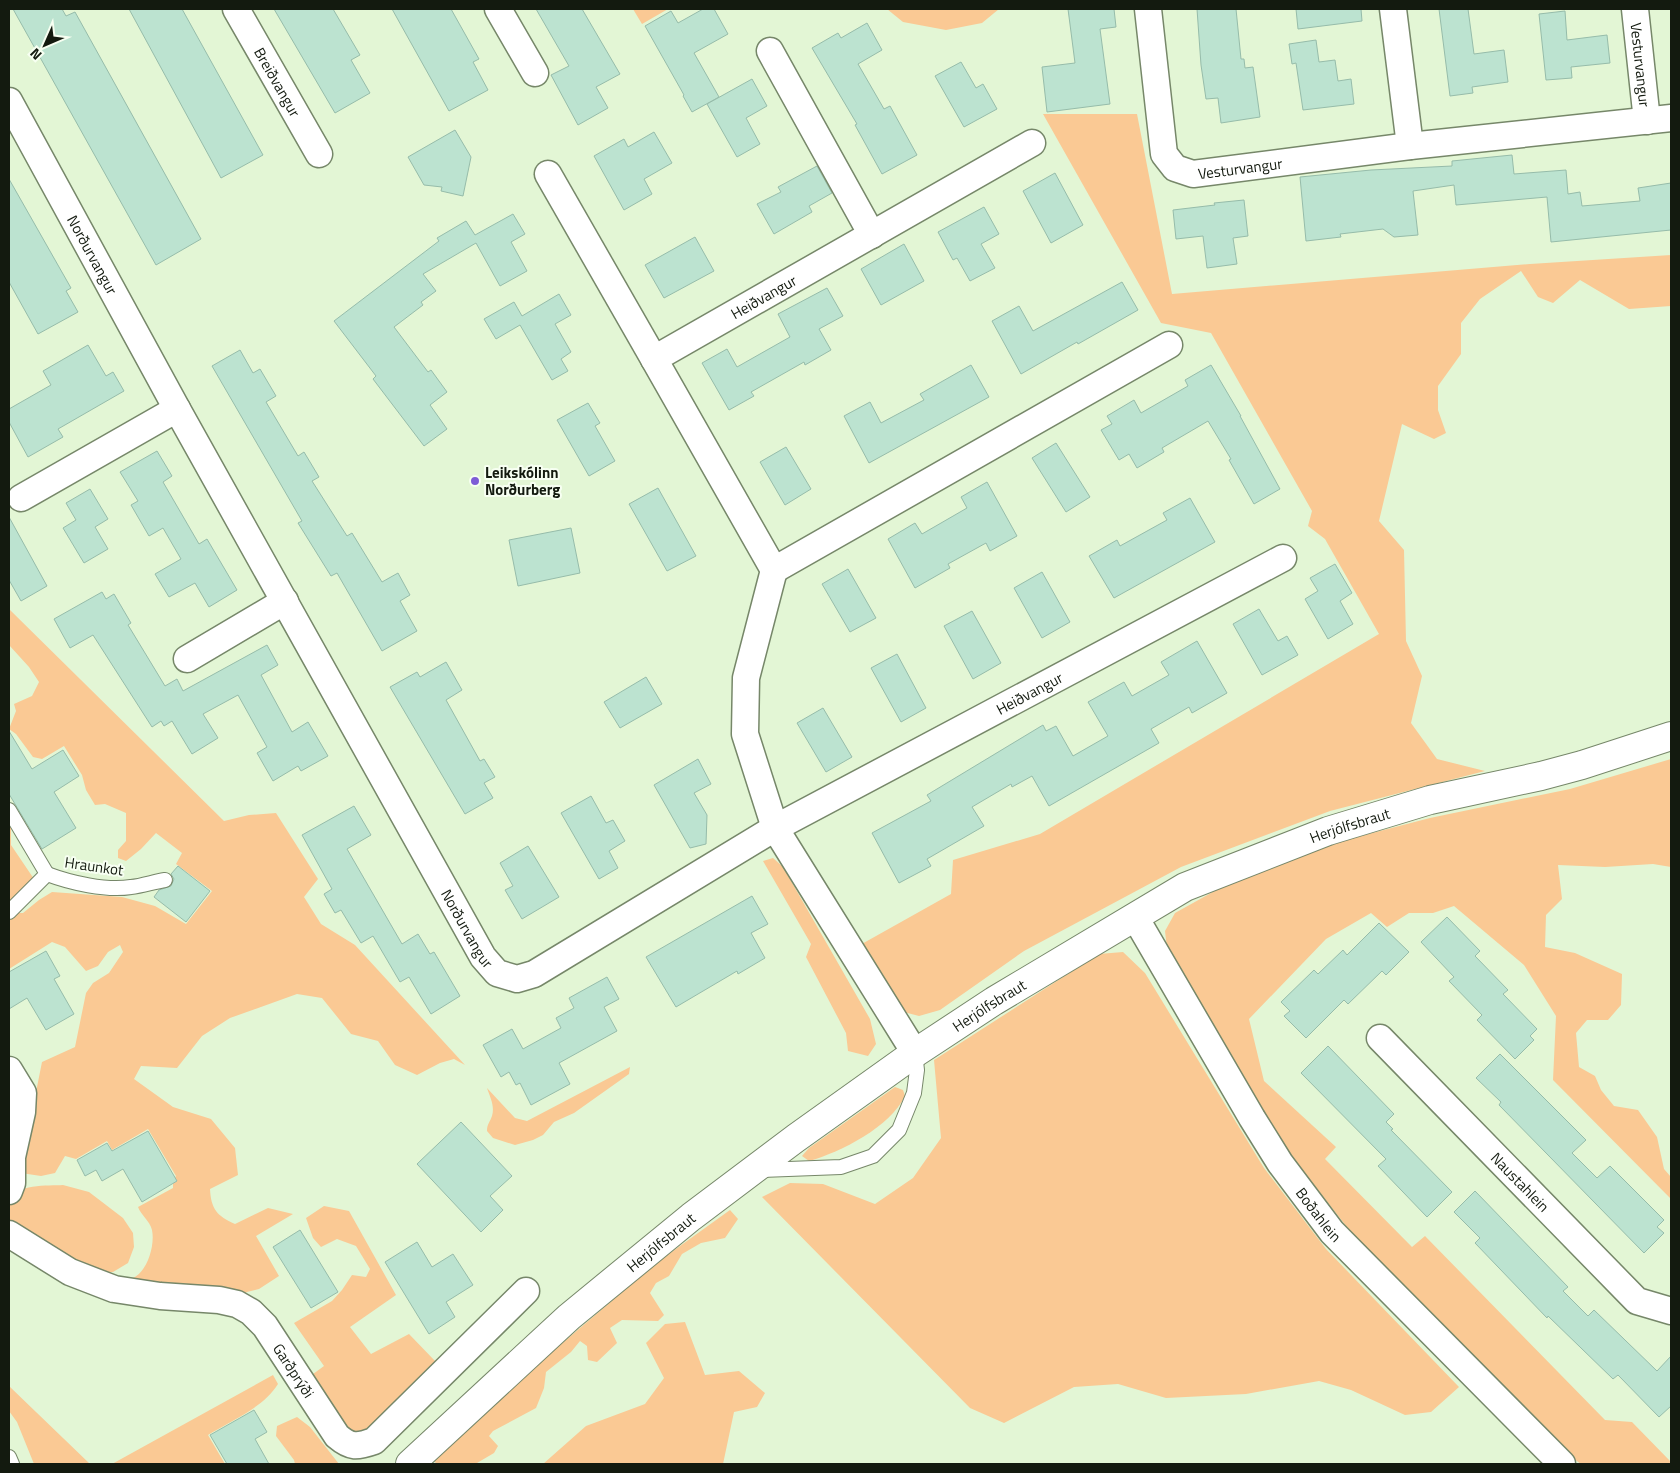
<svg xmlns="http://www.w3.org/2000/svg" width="1680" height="1473" viewBox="0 0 1680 1473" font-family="'Titillium Web',sans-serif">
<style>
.green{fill:#fac994}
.building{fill:#bce3d0;stroke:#96bcaa}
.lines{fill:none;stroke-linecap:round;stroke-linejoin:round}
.lane-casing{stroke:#768769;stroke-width:16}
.street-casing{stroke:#768769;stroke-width:29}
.secondary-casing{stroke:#768769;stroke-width:30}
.lane{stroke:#fff;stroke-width:14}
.street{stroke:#fff;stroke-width:26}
.secondary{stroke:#fff;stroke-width:28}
.poi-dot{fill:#7d5cd6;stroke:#f7fff2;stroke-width:2}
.labels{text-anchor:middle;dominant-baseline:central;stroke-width:4;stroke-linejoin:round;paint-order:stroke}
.street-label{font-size:15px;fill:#131a0f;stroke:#f7fff2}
.poi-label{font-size:15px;font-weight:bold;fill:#131a0f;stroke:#f7fff2;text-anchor:start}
</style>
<rect width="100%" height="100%" fill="#e3f6d5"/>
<!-- green -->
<g class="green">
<path d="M633,9H668L642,24Z"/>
<path d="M887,9H999L982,23L946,30L903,22Z"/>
<path d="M1043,114H1137L1172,294L1530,264L1671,255V306L1629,309L1580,280L1553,303L1538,297L1521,271L1480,299L1461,323V354L1438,386V410L1446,433L1434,439L1402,424L1379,521L1404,550L1406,641L1422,676L1411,723L1437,759L1485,771L1330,811L1181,867L1024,951L940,1010L919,1016L900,1011L860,945L951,894L953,860L1040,834L1379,634L1325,539L1308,526L1312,511L1211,333L1161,323Z"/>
<path d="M9,609L224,821L249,815L276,813L318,879L304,897L321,924L355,945L465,1065L454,1059L440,1063L417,1075L395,1065L378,1041L351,1034L322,998L297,994L230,1018L202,1036L177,1068L141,1066L134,1079L173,1107L211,1119L235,1148L238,1175L210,1189C211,1209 217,1216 235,1224L268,1208L293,1214L256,1236L279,1276L259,1289L247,1292L234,1300L117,1285C122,1282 129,1280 135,1277C148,1269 155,1245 152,1230C150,1221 141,1215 138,1207L173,1188V1181L176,1176L148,1129L112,1150L107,1141L76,1159L65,1156L55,1173L41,1176L21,1173L15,1157L36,1092L42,1062L75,1047L86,993L93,983L109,973L123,952L120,945L108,952L98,966L86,971L65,947L52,942L9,969V818L11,821V845L34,879L14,913H23L39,900L52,892L122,897L155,906L186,924L212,891L176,864L182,853L156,833L141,849L126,861L118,858V850L126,841V813L105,804L95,805L86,790L82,775L64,746L42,759L33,757L16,734L9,729L16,711L14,704L32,696L39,682L29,667L9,645Z"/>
<path d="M1671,759V867L1653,864L1605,867L1558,865L1562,899L1546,915L1545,947L1575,953L1622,974L1621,1005L1608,1020H1587L1576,1033L1579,1067L1595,1076L1601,1090L1614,1106L1638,1110L1657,1137L1664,1169L1671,1177V1199L1553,1080L1556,1016L1524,965L1454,906L1433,913H1409L1387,927L1371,913L1326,939L1249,1019L1264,1081L1336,1147L1325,1159L1412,1247L1425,1236L1605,1420L1632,1422L1671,1462V1464H1581L1564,1452L1440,1326L1350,1231L1285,1148L1168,957L1165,931L1175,913L1238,878L1303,851L1430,818L1570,789Z"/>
<path d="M773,858L783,867L870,1019L876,1044L868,1056L848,1051L846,1033L806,957L811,944L763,861Z"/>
<path d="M1123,952L1145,973L1264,1168L1326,1249L1459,1387L1431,1412L1405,1415L1351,1390L1319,1381L1246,1394L1166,1398L1118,1384L1074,1387L1004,1423L970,1408L762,1197L790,1183L823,1184L875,1204L913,1178L941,1138L934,1060L1099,954Z"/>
<path d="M630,1067L629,1074L574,1113L554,1122L543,1135L533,1140L515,1145L493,1138L487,1131C487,1124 490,1122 492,1116C495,1106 490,1097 487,1088L515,1118L527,1121Z"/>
<path d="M895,1087L903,1090L905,1096C890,1127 841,1152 809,1161L802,1156L809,1148Z"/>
<path d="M63,1185L89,1192L123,1218L133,1233L134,1247L128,1263L113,1272H87L9,1223C9,1217 7,1208 9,1202C15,1183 48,1186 63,1185Z"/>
<path d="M324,1206L349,1211L396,1295L350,1327L371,1354L409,1334L436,1362L366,1431L356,1433L344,1430L309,1377L324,1366L294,1323L332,1301L342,1290L352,1275L366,1277L370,1269L356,1246L337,1239L321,1247L313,1238L306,1218Z"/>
<path d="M730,1210L738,1219L725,1238L701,1243L682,1254L669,1276L656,1283L650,1293L664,1315L658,1321L622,1320L610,1328L617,1343L597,1362L588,1360L587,1346L580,1341L571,1352L546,1372L544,1388L536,1408L493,1431L489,1436L498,1446L494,1453L477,1463L437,1464L431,1458L505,1392L655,1264Z"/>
<path d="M685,1322L705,1375L739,1371L765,1393L757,1407L734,1412L723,1464H543L586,1426L645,1404L664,1378L646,1343L665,1324Z"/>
<path d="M273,1375L278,1384C263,1408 232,1420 208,1435L225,1464H112Z"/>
<path d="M9,1386L90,1464H34L17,1422L9,1411Z"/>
<path d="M297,1417L310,1427L339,1464H295L294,1460L276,1436L277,1426Z"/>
</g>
<!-- building -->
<g class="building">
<path d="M13,9H62L66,16L75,12L201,239L156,265Z"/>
<path d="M129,9H182L263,155L221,178Z"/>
<path d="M274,9H333L360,55L351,60L370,93L335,113Z"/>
<path d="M392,9H451L479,59L473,62L488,90L449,111Z"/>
<path d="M536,9H582L620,74L596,87L608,108L578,125L551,75L569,66Z"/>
<path d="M703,9H714L728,34L694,53L719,97L692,112L683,96L684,95L645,26L671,11L678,23Z"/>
<path d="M1068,9H1114L1116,27L1100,29L1110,104L1047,112L1042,67L1075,63Z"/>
<path d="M1197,9H1236L1241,59H1244L1245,68L1253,67L1260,117L1221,123L1218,98L1206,99L1201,65Z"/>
<path d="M1296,9H1361L1362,21L1298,29Z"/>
<path d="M1439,9H1468L1474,54L1504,50L1508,82L1472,87L1473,93L1450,96Z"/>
<path d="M1565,11L1567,40L1607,35L1610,63L1571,67L1572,78L1546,80L1539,14Z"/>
<path d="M867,23L882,50L858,64L884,109L890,106L917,155L882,174L855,125L857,124L812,48L838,33L841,38Z"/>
<path d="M1316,40L1319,62L1335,60L1338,81L1351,79L1354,104L1303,110L1296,63L1292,64L1289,44Z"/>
<path d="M961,62L976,88L983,84L997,109L964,127L935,76Z"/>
<path d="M752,79L767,106L746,118L760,144L737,157L707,104Z"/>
<path d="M455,130L471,157L463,196L441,191L442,187L424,185L408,157Z"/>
<path d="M654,132L672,163L644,179L652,194L624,210L594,156L624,139L628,147Z"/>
<path d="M1512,155L1514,174L1566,170L1568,194L1580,192L1582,206L1640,201L1638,188L1671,183V230L1551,242L1547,197L1456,205L1454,185L1413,191L1418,235L1394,237L1383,229L1340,234L1341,237L1306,241L1300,177L1371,170L1452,166V161Z"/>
<path d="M817,166L832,193L809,206L812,212L774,234L757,204L781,192L778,187Z"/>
<path d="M1055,173L1083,225L1051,243L1023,191Z"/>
<path d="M9,179L71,288L66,291L78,312L38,334L9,282Z"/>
<path d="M1244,200L1248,236L1233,238L1237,264L1207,268L1203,236L1176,239L1173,210L1215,205L1214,203Z"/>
<path d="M984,207L999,234L981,244L995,268L970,281L957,258L953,260L938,232Z"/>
<path d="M513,214L525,234L511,242L527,271L500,286L476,243L423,274L436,291L421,302L423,305L394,327L428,372L431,370L447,392L430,405L447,429L424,446L373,379L376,376L334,321L439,241L437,238L466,221L475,235Z"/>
<path d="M695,237L714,271L664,298L645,265Z"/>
<path d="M904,244L924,281L881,305L861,269Z"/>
<path d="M1122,282L1138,310L1078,344L1077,342L1021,374L992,321L1019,306L1033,331Z"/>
<path d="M827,288L843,316L819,329L831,350L805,365L804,362L751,392L754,396L729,410L702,363L727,349L737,367L790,337L778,314Z"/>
<path d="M559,294L571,315L555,324L571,352L561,359L568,371L552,380L520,325L496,339L484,319L514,302L522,316Z"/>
<path d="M88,345L106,376L113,372L124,391L58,429L63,437L28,457L9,422V409L51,385L43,371Z"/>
<path d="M240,350L253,373L260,369L276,396L266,402L298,456L304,452L319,477L312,481L347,536L352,533L382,582L398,573L410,595L400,601L417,631L382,651L337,573L331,576L298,523L302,521L212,366Z"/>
<path d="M971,365L989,397L869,463L844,416L870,402L881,423L924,400L920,394Z"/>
<path d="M1211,365L1241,416H1240L1280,489L1254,504L1229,460L1231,459L1208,421L1162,448L1164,452L1137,468L1129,454L1119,460L1101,430L1112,424L1107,416L1134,400L1141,413L1188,386L1185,380Z"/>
<path d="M588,403L600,423L595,426L615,461L589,476L557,420Z"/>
<path d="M1056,443L1090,497L1066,512L1032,458Z"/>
<path d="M786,447L811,489L785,505L760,462Z"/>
<path d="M157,451L172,476L163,482L199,544L207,539L237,590L209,607L195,583L169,597L155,574L181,559L163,528L149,536L131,505L138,501L120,472Z"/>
<path d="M987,482L1017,536L990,551L986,543L948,564L950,568L915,588L888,539L915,523L922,534L967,508L961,497Z"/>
<path d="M658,488L696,556L667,571L629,504Z"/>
<path d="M90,489L108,519L95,527L108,549L84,563L63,528L76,520L66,503Z"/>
<path d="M1190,498L1215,542L1114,598L1089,556L1117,540L1120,546L1167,520L1163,513Z"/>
<path d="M9,517L47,586L21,601L9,580Z"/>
<path d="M571,528L580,573L518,586L509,540Z"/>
<path d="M1335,564L1352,593L1340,601L1353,624L1328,639L1305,599L1318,591L1310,578Z"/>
<path d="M848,569L876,618L850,632L822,584Z"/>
<path d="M1042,572L1070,622L1042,638L1014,588Z"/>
<path d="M102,592L106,599L114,594L131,623L128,625L165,686L177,679L183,691L267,645L278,665L261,675L292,732L308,722L328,756L301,771L298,766L273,781L257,753L267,747L238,695L203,714L218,738L192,754L172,721L164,726L161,721L152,727L93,635L70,648L54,619Z"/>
<path d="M1259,609L1278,641L1287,636L1298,655L1262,675L1233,624Z"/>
<path d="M972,611L1001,663L973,679L944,626Z"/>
<path d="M1197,641L1227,693L1192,713L1189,707L1151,729L1159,743L1049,806L1032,776L1012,787L1011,784L972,807L984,826L927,859L931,866L899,883L872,833L931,801L927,795L1043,725L1046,731L1056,726L1073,756L1108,736L1088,702L1124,682L1132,696L1169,675L1161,662Z"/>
<path d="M897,654L926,708L901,722L871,668Z"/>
<path d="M446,662L462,690L446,700L480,761L484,759L495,777L484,783L493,798L465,814L390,687L417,672L420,677Z"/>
<path d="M646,677L662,704L620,728L604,702Z"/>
<path d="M823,708L852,757L826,772L797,723Z"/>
<path d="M9,731L32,769L63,750L79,776L54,792L76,828L42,849L9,794Z"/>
<path d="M698,759L711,784L694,793L707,815L706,844L690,848L654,785Z"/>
<path d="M591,796L606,823L613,820L625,841L609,851L618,868L599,879L561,813Z"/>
<path d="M354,806L371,835L347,849L402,944L418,934L430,954L434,952L460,996L431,1014L409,977L400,982L373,936L361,943L341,910L335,913L324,894L332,889L302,835Z"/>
<path d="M528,846L559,897L522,919L505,890L513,886L500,863Z"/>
<path d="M178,866L210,891L186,922L154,897L159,890L171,886L174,879L171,874Z"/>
<path d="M752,896L768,924L751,933L765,958L738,974L737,971L676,1007L646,957Z"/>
<path d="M1447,917L1480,951L1475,956L1508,990L1503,994L1537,1029L1530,1036L1534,1040L1515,1059L1477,1020L1482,1015L1449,981L1454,977L1421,942Z"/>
<path d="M1379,923L1409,952L1386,975L1382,971L1348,1004L1344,1000L1306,1038L1284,1016L1290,1011L1281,1002L1314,970L1318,974L1343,950L1347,955Z"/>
<path d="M46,951L60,976L54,979L74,1014L46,1030L27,998L9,1009V972Z"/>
<path d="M607,977L619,999L604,1007L617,1031L559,1063L570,1084L531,1105L520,1083L516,1085L509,1072L501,1077L483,1045L512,1029L523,1049L561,1028L556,1018L574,1008L569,998Z"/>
<path d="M1328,1046L1394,1114L1386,1122L1393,1129L1391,1130L1452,1192L1427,1217L1378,1166L1386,1159L1301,1073Z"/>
<path d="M1500,1054L1586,1140L1572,1153L1597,1178L1610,1166L1664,1220L1657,1227L1664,1233L1644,1253L1499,1105L1501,1102L1476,1078Z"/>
<path d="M461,1122L512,1176L490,1196L503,1210L481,1232L417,1164Z"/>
<path d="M148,1131L177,1181L142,1202L123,1169L102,1181L96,1170L85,1176L77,1160L107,1143L112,1151Z"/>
<path d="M1475,1191L1568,1287L1563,1291L1588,1316L1594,1310L1657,1371L1671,1356V1406L1659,1417L1618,1375L1613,1379L1548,1316L1547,1318L1475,1243L1480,1238L1454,1212Z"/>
<path d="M300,1230L338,1292L311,1308L273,1247Z"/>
<path d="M417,1242L432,1267L453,1254L473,1285L446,1302L455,1317L429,1334L385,1262Z"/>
<path d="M254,1410L267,1432L255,1439L269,1464H227L210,1435Z"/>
</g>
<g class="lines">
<defs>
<g id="lane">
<path d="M9,810L47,874"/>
<path d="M47,874C71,883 106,891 131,887C142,886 153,882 165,880"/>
<path d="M9,912L47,874"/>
<path d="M759,1170L841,1167L873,1156L899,1130L914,1093L917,1070L915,1053"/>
<path d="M9,1457L12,1464"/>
</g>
<g id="street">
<path id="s1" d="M236,9L319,154"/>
<path d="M498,9L535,73"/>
<path id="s2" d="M1148,9L1164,154L1175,168L1193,174L1410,146L1671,118"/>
<path d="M1393,9L1410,146"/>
<path id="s3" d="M1635,9L1647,121"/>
<path d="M770,51L872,235"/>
<path id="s4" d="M9,101L177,409L483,957L497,973L517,979L534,974L775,828L1283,558"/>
<path d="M548,174L654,359"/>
<path d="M21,498L177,409"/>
<path d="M774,570L1169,345"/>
<path d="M187,659L285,601"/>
<path id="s5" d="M1135,917L1252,1118L1280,1163L1332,1232L1562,1464"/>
<path id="s6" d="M1380,1038L1637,1301L1671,1311"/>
<path id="s7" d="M915,1053L775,828L745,734L746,678L774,570L654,359L1032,143"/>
<path d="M9,1070L23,1093L22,1112L12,1157V1183L9,1191"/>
<path id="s8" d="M9,1234L70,1272L114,1289L160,1296L219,1300L237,1304L251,1312L265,1326L337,1436C351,1448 357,1447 374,1441L526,1291"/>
</g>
<g id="secondary">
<path id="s9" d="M410,1464L569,1317L691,1217L796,1138L915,1053L994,1001L1185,887L1328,831L1430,800L1541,776L1582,765L1671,736"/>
</g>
</defs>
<!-- lane casing -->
<use href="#lane" class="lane-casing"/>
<!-- street casing -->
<use href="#street" class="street-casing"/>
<!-- secondary casing -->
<use href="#secondary" class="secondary-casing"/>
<!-- lane -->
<use href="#lane" class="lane"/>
<!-- street -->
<use href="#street" class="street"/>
<!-- secondary -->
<use href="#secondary" class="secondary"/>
</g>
<!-- markers -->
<circle class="poi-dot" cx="475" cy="481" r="5"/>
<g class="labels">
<!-- street labels -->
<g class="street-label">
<text stroke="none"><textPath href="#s3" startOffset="56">Vesturvangur</textPath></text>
<text stroke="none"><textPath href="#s1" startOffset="84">Breiðvangur</textPath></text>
<text stroke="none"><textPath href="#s2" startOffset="230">Vesturvangur</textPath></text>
<text stroke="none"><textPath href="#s4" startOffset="175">Norðurvangur</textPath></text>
<text stroke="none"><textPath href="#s7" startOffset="900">Heiðvangur</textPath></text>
<text stroke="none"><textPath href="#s4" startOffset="1608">Heiðvangur</textPath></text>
<text stroke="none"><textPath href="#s9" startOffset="1145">Herjólfsbraut</textPath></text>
<text transform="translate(94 866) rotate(8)">Hraunkot</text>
<text stroke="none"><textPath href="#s4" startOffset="946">Norðurvangur</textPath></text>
<text stroke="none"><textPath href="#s9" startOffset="740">Herjólfsbraut</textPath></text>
<text stroke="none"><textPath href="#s6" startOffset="201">Naustahlein</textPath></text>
<text stroke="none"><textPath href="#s5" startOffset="350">Boðahlein</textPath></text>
<text stroke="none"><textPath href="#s9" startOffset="335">Herjólfsbraut</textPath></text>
<text stroke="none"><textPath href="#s8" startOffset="332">Garðprýði</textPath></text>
</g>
<!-- poi labels -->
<g class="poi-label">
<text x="485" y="472">Leikskólinn<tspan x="485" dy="17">Norðurberg</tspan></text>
</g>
</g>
<!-- border -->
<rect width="1680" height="1473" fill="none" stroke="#131a0f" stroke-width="20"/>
<!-- north arrow -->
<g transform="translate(45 45) rotate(225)" stroke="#f7fff2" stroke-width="4" paint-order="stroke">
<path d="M0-4L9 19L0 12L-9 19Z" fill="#131a0f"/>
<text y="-8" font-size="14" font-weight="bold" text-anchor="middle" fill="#131a0f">N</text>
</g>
</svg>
